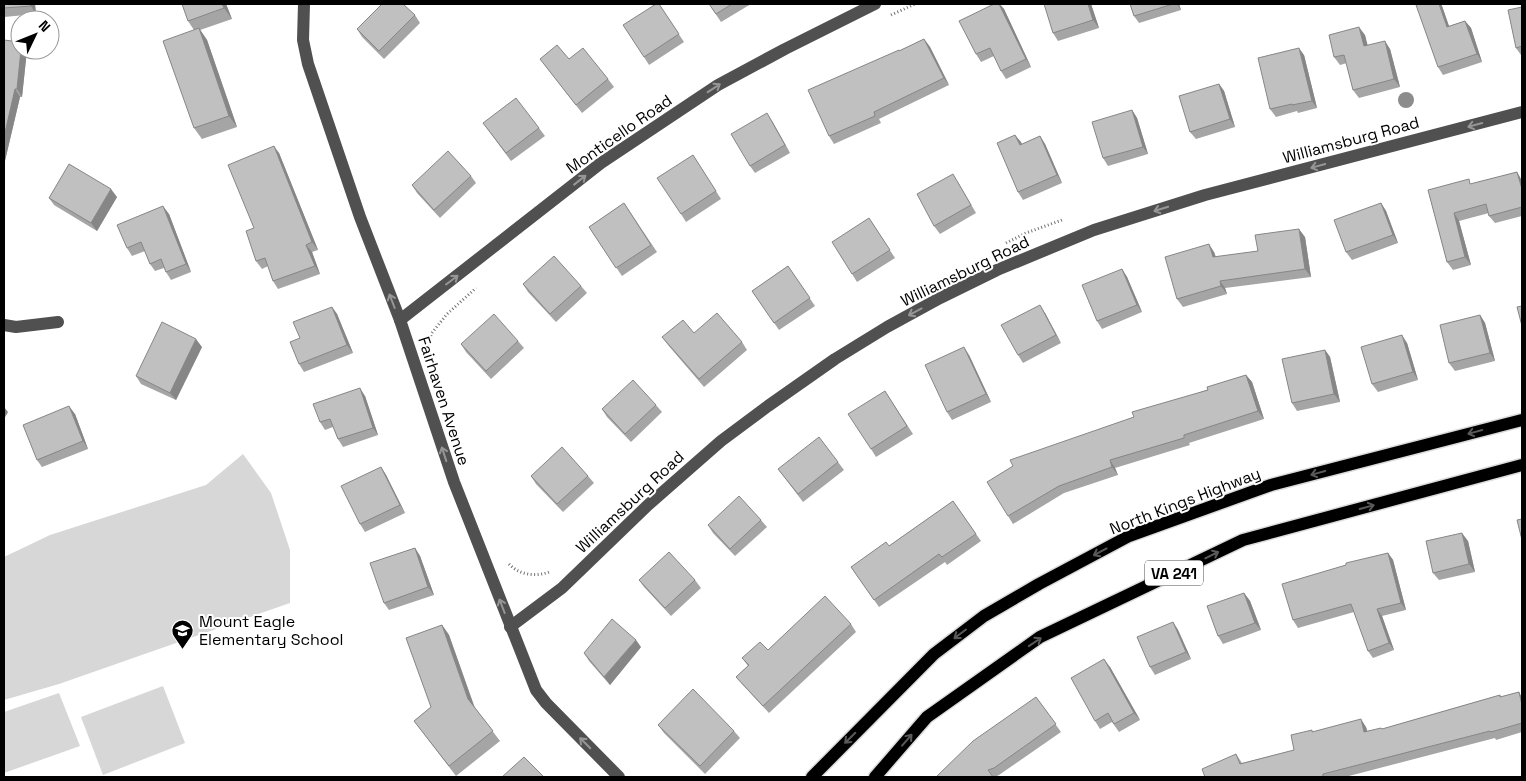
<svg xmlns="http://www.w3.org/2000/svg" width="1526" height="781" viewBox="0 0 1526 781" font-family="'Space Grotesk',sans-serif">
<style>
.green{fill:#d7d7d7}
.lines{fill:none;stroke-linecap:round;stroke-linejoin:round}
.major-casing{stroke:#dbdbdb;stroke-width:15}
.path{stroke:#727272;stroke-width:3;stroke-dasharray:1 2.5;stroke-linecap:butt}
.minor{stroke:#505050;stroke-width:12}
.major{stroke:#000;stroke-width:12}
.tree{fill:#8c8c8c}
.wall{fill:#a5a5a5}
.shaded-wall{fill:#868686}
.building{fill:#c0c0c0;stroke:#868686}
.oneway{stroke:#969696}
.oneway2{stroke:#595959}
.labels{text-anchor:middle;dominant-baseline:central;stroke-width:4;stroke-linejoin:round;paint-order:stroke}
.shield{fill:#fff;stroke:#4c4c4c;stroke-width:1}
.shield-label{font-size:15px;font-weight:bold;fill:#000}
.street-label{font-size:16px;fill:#000;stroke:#fff}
.poi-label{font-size:16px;fill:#000;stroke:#fff;text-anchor:start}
</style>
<rect width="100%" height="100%" fill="#fff"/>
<!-- green -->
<g class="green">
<path d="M243,454L271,493L290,550V603L59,684L4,700V557L50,535L206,485Z"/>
<path d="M163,686L185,743L103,775L81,717Z"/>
<path d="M59,693L80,746L4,773V712Z"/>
</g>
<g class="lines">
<defs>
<g id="major">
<path d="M812,777L934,654L984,616L1039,584L1129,536L1271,485L1522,420"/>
<path d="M875,777L927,717L1040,637L1243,540L1522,465"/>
</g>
</defs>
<!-- major casing -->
<use href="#major" class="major-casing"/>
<!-- path -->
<g class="path">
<path d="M891,15L915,4"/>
<path d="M1006,243L1026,233L1062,220"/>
<path d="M430,343L431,334L447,314L476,288"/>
<path d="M509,564C519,575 536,577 549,572"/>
</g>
<!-- minor -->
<g class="minor">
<path d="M304,4L303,40L308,64L360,217L400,320L454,482L536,690L546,703L619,777"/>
<path d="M400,320L601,163L718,85L785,49L875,4"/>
<path d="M4,325L16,327L58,322"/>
<path d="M510,627L562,588L648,505L721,441L768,406L835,359L887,327L940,298L997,270L1094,230L1205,195L1522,112"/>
</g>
<!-- major -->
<use href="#major" class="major"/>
</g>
<!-- trees -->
<circle class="tree" cx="1406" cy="100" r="8"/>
<!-- wall -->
<g class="wall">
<path d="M4,4H35L36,14L4,17Z"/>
<path d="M182,4H226L232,19L200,30L207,40L237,127L202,139L194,128V30L188,21Z"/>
<path d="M659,4L684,42L649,65L644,57Z"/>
<path d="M709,4H751L721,22Z"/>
<path d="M994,4H1000L1004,9L1031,67L1006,79L1001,71L994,56L981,62L976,54Z"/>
<path d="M1091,4L1099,28L1058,41L1053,33Z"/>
<path d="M1130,4H1179L1181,10L1139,23L1134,16Z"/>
<path d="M1442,6L1449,26L1465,21L1471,28L1482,62L1443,75L1438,67Z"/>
<path d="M1522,7V55H1521L1516,48Z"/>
<path d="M415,15L420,23L384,59L362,37L357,29Z"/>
<path d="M1365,35L1367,46L1390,49L1400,87L1359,98L1353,90L1347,63L1340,65L1334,57Z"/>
<path d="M924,39L930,47L949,85L879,119L881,123L834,144L829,136L899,51Z"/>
<path d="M4,40L20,50H27L22,97H20L4,165Z"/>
<path d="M1304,55L1317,108L1298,113L1297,111L1276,117L1270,109Z"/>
<path d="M540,59H569L608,79L614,87L582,113Z"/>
<path d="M1219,84L1224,91L1235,127L1196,139L1190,132Z"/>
<path d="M1132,110L1137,118L1148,154L1108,166L1103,158Z"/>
<path d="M772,121L790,153L755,173L750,166Z"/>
<path d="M483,123L539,128L545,136L511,161Z"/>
<path d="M1015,135L1022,144L1040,136L1045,144L1062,183L1023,200L1018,192Z"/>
<path d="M279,153L318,250L312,252L320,274L278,289L273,281L268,266L262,269L256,261L254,228Z"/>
<path d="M693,155L721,199L686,222L681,214Z"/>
<path d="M1517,172L1522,181V216L1495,223L1489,216V213L1459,221L1471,265L1453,270L1447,262L1428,190L1472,184Z"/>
<path d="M471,176L476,183L440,218L417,193L412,185Z"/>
<path d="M958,182L976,213L940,234L934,226Z"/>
<path d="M117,197L97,231L54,205L49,198Z"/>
<path d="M624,203L657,252L622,276L589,227Z"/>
<path d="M1381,203L1386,211L1398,243L1352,260L1346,252Z"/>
<path d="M169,214L191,272L171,280L166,272L164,268L155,271L150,264L145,251L132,256L127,248Z"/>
<path d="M869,218L895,258L857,282L852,274Z"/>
<path d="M1305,237L1311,277L1225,288L1227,294L1183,307L1177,299L1214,252L1216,257L1258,251Z"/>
<path d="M788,266L815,306L779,330L752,291Z"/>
<path d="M1122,269L1127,277L1142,312L1102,329L1097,321Z"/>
<path d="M523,284L581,286L587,293L556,322L528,292Z"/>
<path d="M332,307L337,314L353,353L304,372L299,364L300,338Z"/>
<path d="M1045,313L1061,343L1023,363L1018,355Z"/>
<path d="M1480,315L1485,323L1495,361L1455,371L1449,363Z"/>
<path d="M694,333L742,342L747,350L704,387L668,345L662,337Z"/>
<path d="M518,341L524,348L491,379L466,352L461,344Z"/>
<path d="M1407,343L1418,380L1378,392L1372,384Z"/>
<path d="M202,347L176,400L141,384L136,376Z"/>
<path d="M1325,350L1330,357L1340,402L1297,411L1292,403Z"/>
<path d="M969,355L991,402L952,420L947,412Z"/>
<path d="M1246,375L1252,382L1264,419L1189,443L1190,445L1115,468L1118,475L1064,493L1013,524L1008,516L1134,417Z"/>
<path d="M885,391L913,434L876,457L871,449Z"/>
<path d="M365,396L378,435L343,447L338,439L333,427L325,430L320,422Z"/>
<path d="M656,405L662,412L631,442L607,417L602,409Z"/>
<path d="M75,414L88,449L42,467L37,460Z"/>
<path d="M838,462L844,470L803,502L778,469Z"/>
<path d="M381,467L386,475L405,513L365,532L360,524Z"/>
<path d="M531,476H588L594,483L563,512L536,484Z"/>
<path d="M953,501L981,541L947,565L945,562L879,607L851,567L889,546Z"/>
<path d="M761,520L767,527L735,556L713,533L708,525Z"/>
<path d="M1468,541L1475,572L1439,580L1433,573Z"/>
<path d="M415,548L420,556L434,595L389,610L384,603Z"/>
<path d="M1388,553L1393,560L1406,610L1382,616L1394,650L1373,658L1368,651L1354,612L1298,628L1293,620L1346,565Z"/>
<path d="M639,580H695L701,588L671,616L644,587Z"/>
<path d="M1244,593L1250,601L1261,630L1223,644L1218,636Z"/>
<path d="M1173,622L1178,630L1191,659L1155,675L1150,667Z"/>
<path d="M851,624L856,632L769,713L742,684L736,677L748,666L742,658Z"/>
<path d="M442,625L449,635L475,708L500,741L456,776L414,721L431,707Z"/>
<path d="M641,647L610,685L589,661L584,653Z"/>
<path d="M1110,667L1140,720L1119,732L1112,722L1100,729L1095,721Z"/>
<path d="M1519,692L1522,698V732L1496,740L1495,738L1345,777H1205L1236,754L1242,763L1294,750L1313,732L1366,727L1367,731L1382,729L1500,695L1501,697Z"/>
<path d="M1036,697L1061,732L999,775L995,777H936Z"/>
<path d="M658,725L734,731L740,738L705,774L664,733Z"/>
</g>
<!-- shaded-wall -->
<g class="shaded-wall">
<path d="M30,4H35L36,14L31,6Z"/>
<path d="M222,4H226L232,19L224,8Z"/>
<path d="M999,4L1004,9L1031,67L1026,59Z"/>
<path d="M1088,4H1091L1099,28L1093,20Z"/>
<path d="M1177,4H1179L1181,10Z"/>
<path d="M1439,4H1441L1442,6L1452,35L1447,27Z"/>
<path d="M1465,21L1471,28L1482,62L1477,54Z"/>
<path d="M1359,27L1365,35L1370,54L1364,46Z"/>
<path d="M199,28L207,40L237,127L229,116Z"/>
<path d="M924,39L930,47L949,85L944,78Z"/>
<path d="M1385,41L1390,49L1400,87L1394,79Z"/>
<path d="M1299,48L1304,55L1317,108L1312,101Z"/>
<path d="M21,50H27L22,97L17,89Z"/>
<path d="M1219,84L1224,91L1235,127L1230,119Z"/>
<path d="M15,89L20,97L4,165V137Z"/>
<path d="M1132,110L1137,118L1148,154L1143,147Z"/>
<path d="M767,113L772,121L790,153L785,145Z"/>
<path d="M1015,135L1021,142L1025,153L1020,145Z"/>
<path d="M1040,136L1045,144L1062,183L1057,175Z"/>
<path d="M274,146L279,153L318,250L312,242Z"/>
<path d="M1517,172L1522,181V189Z"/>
<path d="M111,189L117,197L97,231L91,223Z"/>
<path d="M1381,203L1386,211L1398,243L1393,235Z"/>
<path d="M163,206L169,214L191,272L186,264Z"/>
<path d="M1454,213L1459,221L1471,265L1465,257Z"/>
<path d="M1299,229L1305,237L1311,277L1305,269Z"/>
<path d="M1209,244L1214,252L1218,265L1213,257Z"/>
<path d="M306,245L312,252L320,274L315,266Z"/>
<path d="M1122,269L1127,277L1142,312L1137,305Z"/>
<path d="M1220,281L1225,288L1227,294L1221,286Z"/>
<path d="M1040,305L1045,313L1061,343L1056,335Z"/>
<path d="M332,307L337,314L353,353L347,345Z"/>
<path d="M1480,315L1485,323L1495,361L1490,353Z"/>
<path d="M1402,335L1407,343L1418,380L1413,372Z"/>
<path d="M196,339L202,347L176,400L170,393Z"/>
<path d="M964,347L969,355L991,402L986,394Z"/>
<path d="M1325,350L1330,357L1340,402L1334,394Z"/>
<path d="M1246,375L1252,382L1264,419L1258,411Z"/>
<path d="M360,388L365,396L378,435L373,428Z"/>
<path d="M69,406L75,414L88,449L83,441Z"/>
<path d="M4,407L8,412L4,419Z"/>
<path d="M1110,460L1115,468L1118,475L1112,467Z"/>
<path d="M381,467L386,475L405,513L400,505Z"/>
<path d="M1462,533L1468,541L1475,572L1469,564Z"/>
<path d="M415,548L420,556L434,595L428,587Z"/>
<path d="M1388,553L1393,560L1406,610L1401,603Z"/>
<path d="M1244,593L1250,601L1261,630L1255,623Z"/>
<path d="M1377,609L1382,616L1394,650L1389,643Z"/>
<path d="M1173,622L1178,630L1191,659L1186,652Z"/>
<path d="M442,625L449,635L475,709L468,699Z"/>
<path d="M636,640L641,647L610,685L604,677Z"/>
<path d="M1104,659L1110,667L1140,720L1134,713Z"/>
<path d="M1519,692L1522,698V705Z"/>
<path d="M1361,719L1366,727L1370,740L1364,732Z"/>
</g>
<!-- building -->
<g class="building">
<path d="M4,4H30L31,6L4,8Z"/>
<path d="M182,4H222L224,8L188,21Z"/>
<path d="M382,4H403L415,15L379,51L357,29Z"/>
<path d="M656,4H659L679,34L644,57L623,25Z"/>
<path d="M709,4H732L716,14Z"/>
<path d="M994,4H999L1026,59L1001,71L990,48L976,54L959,21Z"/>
<path d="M1044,4H1088L1093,20L1053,33Z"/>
<path d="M1130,4H1173L1134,16Z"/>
<path d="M1420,4H1439L1447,27L1465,21L1477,54L1438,67L1416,5Z"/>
<path d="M1522,7V46L1516,48L1508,10Z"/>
<path d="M1359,27L1364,46L1385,41L1394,79L1353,90L1344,55L1334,57L1329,35Z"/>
<path d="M199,28L229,116L194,128L163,41Z"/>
<path d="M924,39L944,78L874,112L875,116L829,136L808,90L899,50V51Z"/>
<path d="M4,40L20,42V50H21L17,89H15L4,137Z"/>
<path d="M557,45L569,59L583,48L608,79L576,105L540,59Z"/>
<path d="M1299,48L1312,101L1292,105V104L1270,109L1258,58Z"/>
<path d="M1219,84L1230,119L1190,132L1179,96Z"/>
<path d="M516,98L539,128L506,153L483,123Z"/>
<path d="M1132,110L1143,147L1103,158L1092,122Z"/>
<path d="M767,113L785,145L750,166L731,134Z"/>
<path d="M1015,135L1020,145L1040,136L1057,175L1018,192L997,143Z"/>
<path d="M274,146L312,242L306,245L315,266L273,281L265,258L256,261L246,231L254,228L228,165Z"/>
<path d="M448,151L471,176L434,210L412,185Z"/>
<path d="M693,155L716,191L681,214L657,178Z"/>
<path d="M69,164L111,189L91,223L49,198Z"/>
<path d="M1517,172L1522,189V207L1489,216L1486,204L1454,213L1465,257L1447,262L1428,190L1469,179L1470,184Z"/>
<path d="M953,174L971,205L934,226L917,194Z"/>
<path d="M624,203L651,245L616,268L589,227Z"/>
<path d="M1381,203L1393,235L1346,252L1334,220Z"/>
<path d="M163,206L186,264L166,272L161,259L150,264L141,242L127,248L117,225Z"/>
<path d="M869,218L890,250L852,274L832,242Z"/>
<path d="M1299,229L1305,269L1220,281L1221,286L1177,299L1165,257L1209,244L1213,257L1258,251L1255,235Z"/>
<path d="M554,256L581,286L550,314L523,284Z"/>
<path d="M788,266L810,298L774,323L752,291Z"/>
<path d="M1122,269L1137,305L1097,321L1082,285Z"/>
<path d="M1040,305L1056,335L1018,355L1001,325Z"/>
<path d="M1522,306V326L1517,307Z"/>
<path d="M332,307L347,345L299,364L290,342L300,338L293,322Z"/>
<path d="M717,313L742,342L699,379L662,337L683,320L694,333Z"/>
<path d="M494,314L518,341L486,371L461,344Z"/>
<path d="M1480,315L1490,353L1449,363L1440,325Z"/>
<path d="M162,322L196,339L170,393L136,376Z"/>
<path d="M1402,335L1413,372L1372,384L1361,347Z"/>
<path d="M964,347L986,394L947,412L925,365Z"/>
<path d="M1325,350L1334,394L1292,403L1282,359Z"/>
<path d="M1246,375L1258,411L1184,435V438L1110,460L1112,467L1059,486L1008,516L987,482L1013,466L1010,460L1134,417L1132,412L1208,390L1207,387Z"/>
<path d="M633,380L656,405L625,434L602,409Z"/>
<path d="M360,388L373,428L338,439L330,419L320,422L313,404Z"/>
<path d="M885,391L907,426L871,449L848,414Z"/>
<path d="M69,406L83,441L37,460L23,425Z"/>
<path d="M819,437L838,462L798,494L778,469Z"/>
<path d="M562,447L588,476L557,504L531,476Z"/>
<path d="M381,467L400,505L360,524L341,486Z"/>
<path d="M739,496L761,520L730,549L708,525Z"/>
<path d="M953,501L976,534L942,557L939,554L874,600L851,567L886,542L889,546Z"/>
<path d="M1522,519V540L1517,520Z"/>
<path d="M1462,533L1469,564L1433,573L1426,541Z"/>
<path d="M415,548L428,587L384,603L370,563Z"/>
<path d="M669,552L695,580L665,608L639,580Z"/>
<path d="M1388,553L1401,603L1377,609L1389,643L1368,651L1351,604L1293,620L1282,584L1346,565V563Z"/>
<path d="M1244,593L1255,623L1218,636L1207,606Z"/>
<path d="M825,596L851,624L763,706L736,677L749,665L742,658L760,642L768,650Z"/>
<path d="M612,619L636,640L604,677L584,653Z"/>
<path d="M1173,622L1186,652L1150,667L1137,637Z"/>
<path d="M442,625L468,699L493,731L449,766L414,721L431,707L406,638Z"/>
<path d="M1104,659L1134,713L1114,724L1108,713L1095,721L1071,678Z"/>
<path d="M693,689L734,731L700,766L658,725Z"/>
<path d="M1519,692L1522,705V723L1491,732L1490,731L1323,774V776L1319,777H1205L1202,769L1236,754L1240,764L1294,750L1291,735L1312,730V732L1361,719L1364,732L1381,728L1382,729L1500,695V697Z"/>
<path d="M1036,697L1056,724L994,768L988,770L993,777H936L973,741Z"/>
<path d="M524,757L544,777H502Z"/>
</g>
<!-- one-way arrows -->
<defs><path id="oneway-shaft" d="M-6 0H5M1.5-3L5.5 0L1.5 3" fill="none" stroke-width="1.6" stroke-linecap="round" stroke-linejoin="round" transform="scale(1.25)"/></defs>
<g class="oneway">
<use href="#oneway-shaft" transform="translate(714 88) rotate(-33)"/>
<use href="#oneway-shaft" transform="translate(1475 125) rotate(165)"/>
<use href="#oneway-shaft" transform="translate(1318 166) rotate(165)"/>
<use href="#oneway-shaft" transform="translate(580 180) rotate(-38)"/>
<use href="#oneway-shaft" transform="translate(1161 209) rotate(163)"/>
<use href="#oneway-shaft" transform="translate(452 280) rotate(-37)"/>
<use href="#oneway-shaft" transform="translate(392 301) rotate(-111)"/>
<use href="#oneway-shaft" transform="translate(915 312) rotate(152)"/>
<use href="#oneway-shaft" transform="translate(444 454) rotate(-108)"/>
<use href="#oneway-shaft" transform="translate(502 606) rotate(-111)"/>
<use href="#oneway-shaft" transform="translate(585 743) rotate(-135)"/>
</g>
<g class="oneway2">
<use href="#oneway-shaft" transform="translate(1475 432) rotate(165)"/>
<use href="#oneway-shaft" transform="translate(1318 473) rotate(165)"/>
<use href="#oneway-shaft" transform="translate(1367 507) rotate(-15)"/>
<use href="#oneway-shaft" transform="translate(1100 552) rotate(152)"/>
<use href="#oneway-shaft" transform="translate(1212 555) rotate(-26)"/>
<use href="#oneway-shaft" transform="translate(960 634) rotate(143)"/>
<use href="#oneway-shaft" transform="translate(1035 642) rotate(-34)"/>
<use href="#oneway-shaft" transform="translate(850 738) rotate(135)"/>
<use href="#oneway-shaft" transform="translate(907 740) rotate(-49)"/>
</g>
<!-- icons -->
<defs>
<symbol id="school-pin" viewBox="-11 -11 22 30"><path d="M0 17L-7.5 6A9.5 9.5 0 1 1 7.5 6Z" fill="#000" stroke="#fff"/><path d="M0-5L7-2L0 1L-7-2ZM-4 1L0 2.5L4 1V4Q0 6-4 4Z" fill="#fff"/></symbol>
</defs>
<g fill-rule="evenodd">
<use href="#school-pin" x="170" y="618" width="25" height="34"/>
</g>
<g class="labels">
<!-- shield labels -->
<rect class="shield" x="1145" y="560.5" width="58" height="25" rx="4"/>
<g class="shield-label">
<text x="1174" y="573">VA 241</text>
</g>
<!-- street labels -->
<g class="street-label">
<text transform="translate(619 134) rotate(-35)">Monticello Road</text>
<text transform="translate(1351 140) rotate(-15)">Williamsburg Road</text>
<text transform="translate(965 271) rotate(-26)">Williamsburg Road</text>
<text transform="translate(444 401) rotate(72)">Fairhaven Avenue</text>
<text transform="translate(1185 501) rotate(-21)">North Kings Highway</text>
<text transform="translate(630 502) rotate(-43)">Williamsburg Road</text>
</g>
<!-- poi labels -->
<g class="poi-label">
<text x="199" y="621">Mount Eagle<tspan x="199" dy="18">Elementary School</tspan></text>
</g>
</g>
<!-- border -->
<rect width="1526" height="781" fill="none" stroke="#000000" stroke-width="10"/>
<!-- north arrow -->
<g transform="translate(35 35) rotate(47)"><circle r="24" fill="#ffffff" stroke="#999999"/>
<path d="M0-4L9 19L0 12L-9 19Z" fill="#000000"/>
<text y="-8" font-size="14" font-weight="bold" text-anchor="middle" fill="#000000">N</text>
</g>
</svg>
